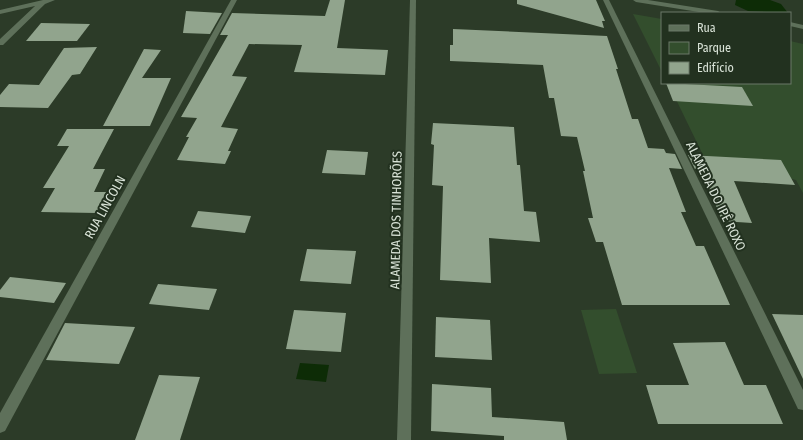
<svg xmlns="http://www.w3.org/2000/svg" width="803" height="440" viewBox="0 0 803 440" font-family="'Fira Sans Condensed',sans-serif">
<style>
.green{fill:#334e2d}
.water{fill:#0d2c06}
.building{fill:#91a48d}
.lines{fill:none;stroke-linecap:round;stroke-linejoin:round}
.street{fill:#5e705a;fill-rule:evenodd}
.labels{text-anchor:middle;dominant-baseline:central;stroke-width:4;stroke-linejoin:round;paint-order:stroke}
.street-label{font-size:13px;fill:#d9e3d7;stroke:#22311f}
</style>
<rect width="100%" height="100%" fill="#2c3b28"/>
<!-- green -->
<g class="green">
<path d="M633,14L662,19V72Z"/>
<path d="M790,41L803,44V193L796,180L703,155L668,83H790Z"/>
<path d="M616,309L637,373L599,374L581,310Z"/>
</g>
<!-- water -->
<g class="water">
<path d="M736,0H770L781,4L788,13L748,11L735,5Z"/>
<path d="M300,363L329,365L326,382L296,379Z"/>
</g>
<!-- building -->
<g class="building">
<path d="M330,0H345L337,48L388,50L385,75L294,72L302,45L249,44L232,76L247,77L221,127L238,129L228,151H231L225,164L177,160L189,137H186L197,118L181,117L228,35H220L232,13L325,16Z"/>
<path d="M517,0H596L605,21H602L604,28L517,4Z"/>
<path d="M186,11L222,13L210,34L183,33Z"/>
<path d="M41,23L90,24L77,41H26Z"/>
<path d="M453,29L607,36L618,69H616L632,119H638L648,148L664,149L666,153L675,154L682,169L669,168L686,212H681L696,246H704L730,305H622L603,242H596L588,218H593L583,171H585L577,137L561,136L554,98H549L543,65L450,61V45H453Z"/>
<path d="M97,47L80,74L72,75L48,108L0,107V95L9,84L39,85L64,48Z"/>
<path d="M144,49L161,50L142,78H171L150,126H103Z"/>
<path d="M666,83L742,87L753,106L673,101Z"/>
<path d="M433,123L514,127L517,165H520L524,211L536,212L540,242L489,238L491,283L440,280L443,186L432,185L434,145L431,144Z"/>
<path d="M67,129H114L93,169H105L94,192H106L96,213L41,212L55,188H43L69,146H57Z"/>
<path d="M327,150L368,152L365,175L322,173Z"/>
<path d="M688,155L781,160L795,185L734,181L752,223L722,221L706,180L703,179L699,169H695Z"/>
<path d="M198,211L251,216L245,233L191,227Z"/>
<path d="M307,249L356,251L351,284L300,281Z"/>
<path d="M10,277L66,283L54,303L0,297V290Z"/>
<path d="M158,284L217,289L209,310L149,304Z"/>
<path d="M294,310L346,313L341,352L286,349Z"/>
<path d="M772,314L803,315V379Z"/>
<path d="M436,317L490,320L492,360L435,357Z"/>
<path d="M65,323L135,327L119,364L46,360Z"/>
<path d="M725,342L744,385H766L783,424H658L646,385H689L673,343Z"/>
<path d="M159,375L200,377L180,440H135Z"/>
<path d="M432,384L491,388L492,417L564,422L567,440H504V436L431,431Z"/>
</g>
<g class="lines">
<!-- street -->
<g class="street">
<path d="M43,0H55L45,4L3,45H0V39L35,6L0,14V10Z"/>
<path d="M231,0H237L5,431L0,433V413Z"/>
<path d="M410,0H416L411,440H397Z"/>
<path d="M603,0H609L803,390V410L798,409Z"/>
<path d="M633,0H648L718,11L721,13H705L636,2Z"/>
<path d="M790,22L803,25V29L790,26Z"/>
</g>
</g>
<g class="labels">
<!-- street labels -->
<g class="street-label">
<text transform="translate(716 196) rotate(64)">ALAMEDA DO IPÊ ROXO</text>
<text transform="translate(105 207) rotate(-61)">RUA LINCOLN</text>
<text transform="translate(396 220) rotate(-89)">ALAMEDA DOS TINHORÕES</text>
</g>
</g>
<!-- legend -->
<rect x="661" y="12" width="130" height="72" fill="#22311f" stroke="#6b7869"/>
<rect x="669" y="25" width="20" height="6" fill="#5e705a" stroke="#6b7869"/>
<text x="697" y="32" font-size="12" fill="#d9e3d7">Rua</text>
<rect x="669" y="42" width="20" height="12" fill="#334e2d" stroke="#6b7869"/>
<text x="697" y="52" font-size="12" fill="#d9e3d7">Parque</text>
<rect x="669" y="62" width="20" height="12" fill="#91a48d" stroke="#6b7869"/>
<text x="697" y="72" font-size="12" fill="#d9e3d7">Edifício</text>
</svg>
